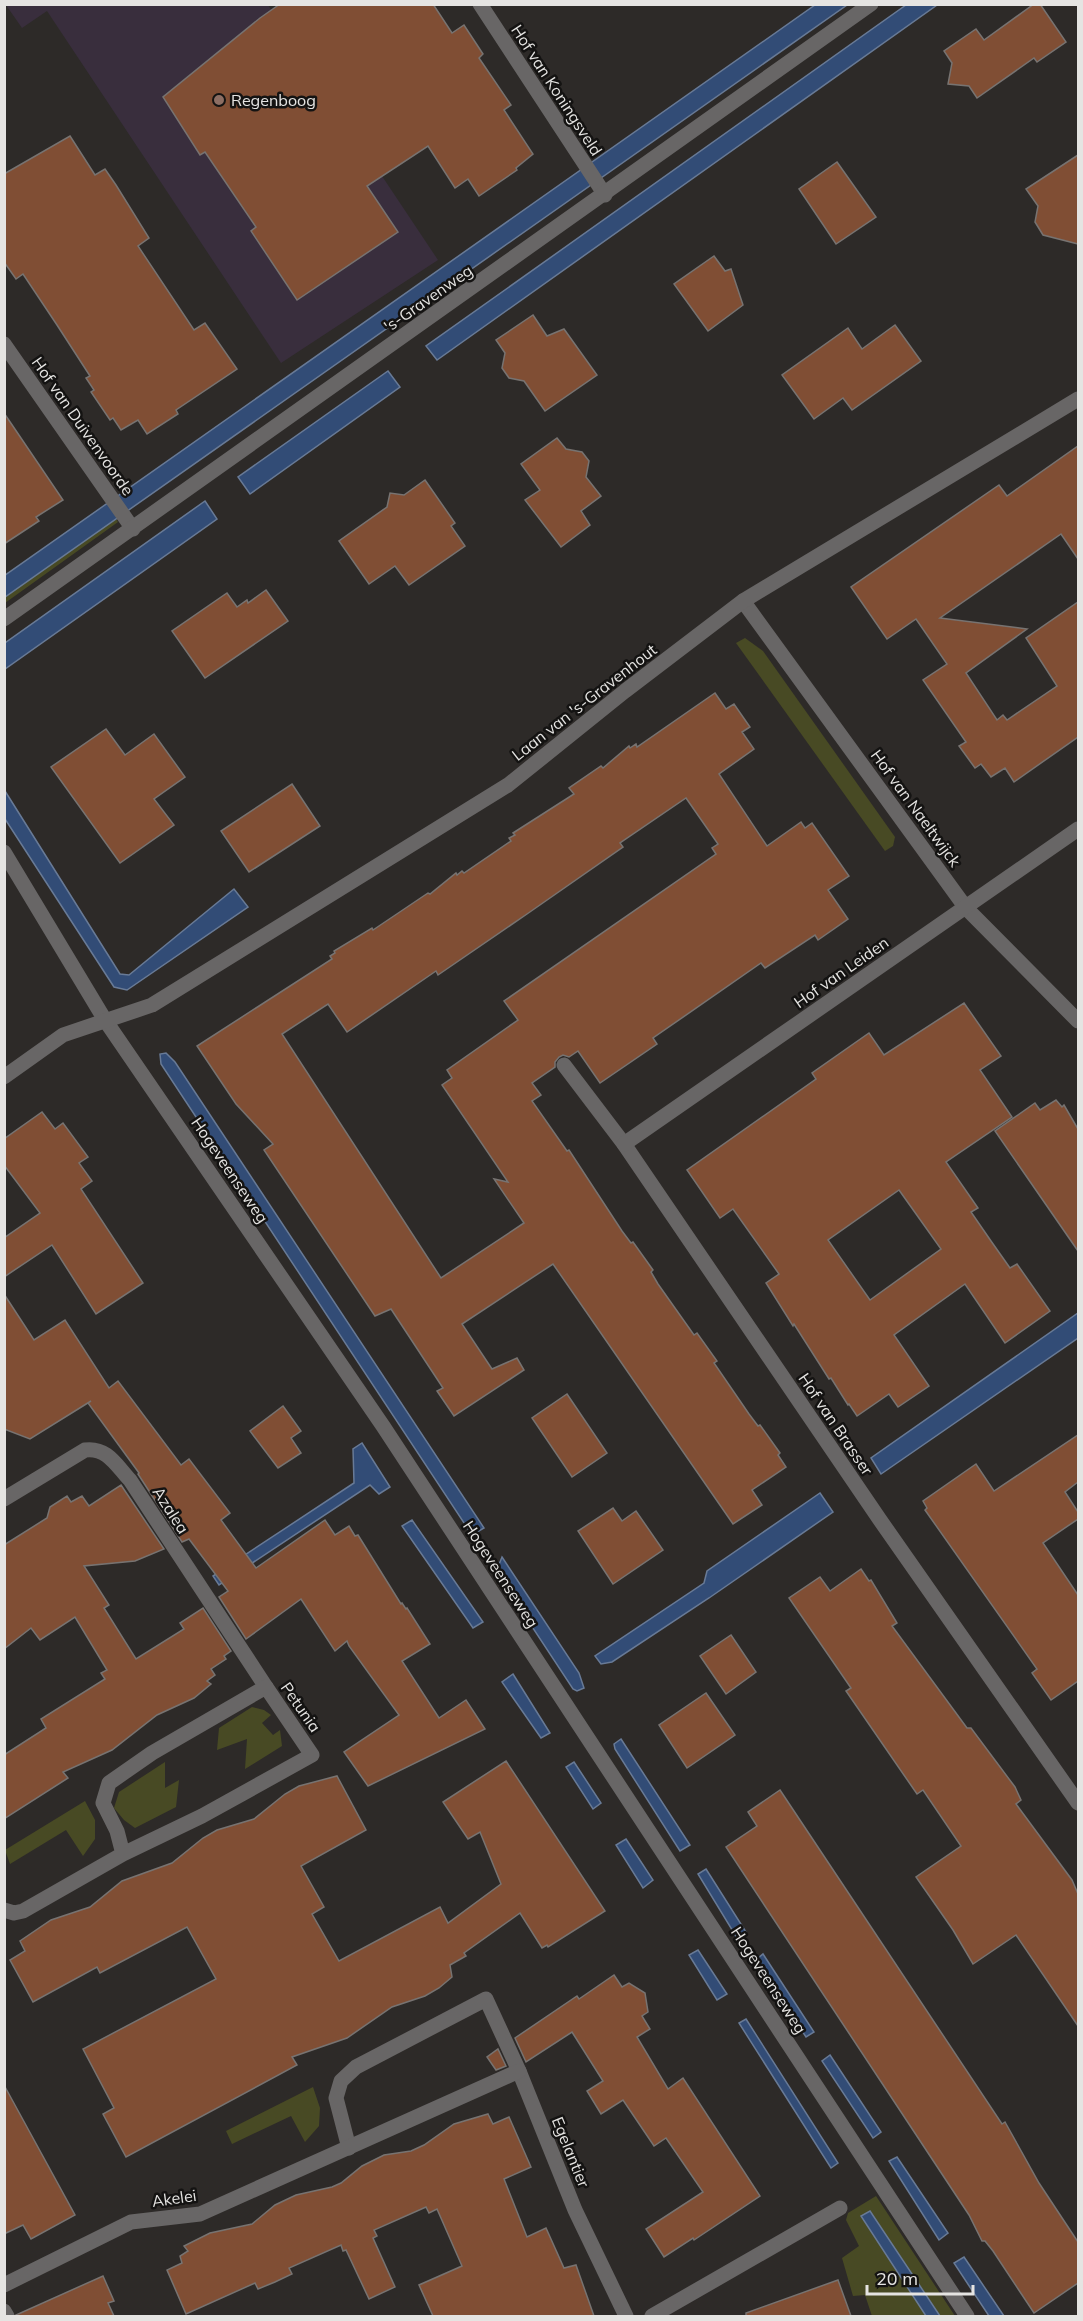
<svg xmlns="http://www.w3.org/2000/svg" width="1083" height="2321" viewBox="0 0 1083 2321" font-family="Mulish,sans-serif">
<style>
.education{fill:#392e3d}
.green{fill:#484a24}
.water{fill:#324c76;stroke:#687a96;stroke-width:1.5}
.building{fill:#804e34;stroke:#777371;stroke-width:1.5;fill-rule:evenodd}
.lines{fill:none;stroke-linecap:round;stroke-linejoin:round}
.minor{stroke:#686666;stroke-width:15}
.education-dot{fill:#8d6e63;stroke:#141312;stroke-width:2}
.labels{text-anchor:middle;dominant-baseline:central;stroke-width:5;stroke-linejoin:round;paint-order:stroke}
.street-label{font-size:16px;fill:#e5e4e2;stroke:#141312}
.poi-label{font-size:16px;fill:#e5e4e2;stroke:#141312;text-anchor:start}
</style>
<rect width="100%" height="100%" fill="#2d2a28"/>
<!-- education -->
<path class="education" d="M6,5H268L438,260L281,363L47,11L22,28Z"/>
<!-- green -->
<g class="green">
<path d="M106,504L118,522L5,603L4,597L102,528Z"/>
<path d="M745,638L763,651L895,837L893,846L885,851L736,643Z"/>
<path d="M252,1707L264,1710L271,1715L262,1723L273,1735L280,1730L282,1746L245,1769L247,1739L217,1750L219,1728Z"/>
<path d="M165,1762V1788L179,1780L176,1807L135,1828L124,1820L114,1808L119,1792Z"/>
<path d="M85,1801L95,1820V1839L83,1856L66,1830L10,1864L5,1850Z"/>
<path d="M313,2087L320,2108L319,2126L305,2142L291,2116L232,2144L226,2131Z"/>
<path d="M876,2196L955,2316H940L870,2211L862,2216L926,2316H872L865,2295L853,2296L842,2258L859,2246L846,2220L848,2213Z"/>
</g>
<!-- water -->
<g class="water">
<path d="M815,5H847L5,597L4,576Z"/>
<path d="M906,5H937L437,360L426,346Z"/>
<path d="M388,371L400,387L250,494L238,477Z"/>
<path d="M205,501L217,519L5,669V643Z"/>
<path d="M5,791L120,974L129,975L234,889L248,907L127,990L114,987L5,819Z"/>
<path d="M166,1053L175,1062L484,1528L472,1535L161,1064L160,1054Z"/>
<path d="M1078,1313V1338L881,1474L871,1458Z"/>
<path d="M362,1443L390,1487L379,1494L370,1485L219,1585L213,1576L354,1483L353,1449Z"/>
<path d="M820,1493L833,1512L709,1598L612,1662L601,1664L595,1656L704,1583L707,1571Z"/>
<path d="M412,1520L483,1622L473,1628L402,1526Z"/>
<path d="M502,1557L579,1673L584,1688L577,1691L573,1689L496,1572Z"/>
<path d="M513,1674L550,1733L541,1738L502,1682Z"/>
<path d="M621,1739L690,1845L680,1851L615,1749L614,1744Z"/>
<path d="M574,1762L601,1803L593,1809L566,1767Z"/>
<path d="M626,1839L653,1880L643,1888L616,1845Z"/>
<path d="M706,1869L746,1932L737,1938L698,1874Z"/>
<path d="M698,1950L727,1994L717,2000L689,1955Z"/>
<path d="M763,1954L814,2032L806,2037L756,1960Z"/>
<path d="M746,2019L838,2163L831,2168L739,2023Z"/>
<path d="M830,2055L881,2132L873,2138L822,2061Z"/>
<path d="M897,2157L948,2233L939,2240L889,2161Z"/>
<path d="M870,2211L940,2316H926L861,2216Z"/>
<path d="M964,2257L1004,2316H989L954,2263Z"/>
</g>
<!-- building -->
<g class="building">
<path d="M280,4H433L452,33L464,25L483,54L479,58L511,105L504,110L533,154L516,168L517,170L479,196L468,179L455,188L428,146L367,186L398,232L297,300L251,231L256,227L205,152L200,155L163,97L260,18Z"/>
<path d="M1034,4H1040L1066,42L1037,62L1034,58L977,98L969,86L948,84L952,63L944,51L976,29L984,40Z"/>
<path d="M70,136L95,175L105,169L116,185L149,238L138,246L194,330L205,323L237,369L176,410L178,414L147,434L138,420L121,430L113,418L110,420L91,392L94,390L86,378L90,376L57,325L23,274L16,279L4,262V174Z"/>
<path d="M1078,155V244L1043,235L1035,222L1038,206L1026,189Z"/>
<path d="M837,162L876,217L836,244L799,189Z"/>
<path d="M714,256L725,271L731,269L743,305L708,331L674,284Z"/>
<path d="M533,315L547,336L564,329L597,375L545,411L524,381L509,378L502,368L505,353L496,340Z"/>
<path d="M895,325L921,361L852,410L843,398L814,419L782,375L848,328L862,349Z"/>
<path d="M4,413L63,500L36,517L39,521L4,544Z"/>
<path d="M557,438L566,449L582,452L589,461L586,477L601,496L581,511L590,525L561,547L525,500L540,490L521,464Z"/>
<path d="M1078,446V559L1061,534L940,618L1027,629L966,673L997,720L1003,715L1007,720L1057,686L1026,638L1078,602V737L1014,782L1005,768L991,777L981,764L975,768L959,746L966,742L923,680L947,664L916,619L887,639L851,587L999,485L1007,496Z"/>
<path d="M425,480L455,523L451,526L465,546L409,585L395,566L369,584L339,541L387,507L390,493L404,495Z"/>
<path d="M266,590L288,621L205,678L172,631L227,593L237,607L247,600L248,603Z"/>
<path d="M715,693L726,709L734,704L750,727L742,732L754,749L719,774L767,846L801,822L805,828L812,823L849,876L828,890L848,919L818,940L815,935L765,968L761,963L653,1038L657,1044L600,1083L578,1051L569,1057L563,1055L559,1057L555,1062V1067L532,1083L541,1095L532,1101L567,1151L569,1150L622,1231L631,1243L633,1242L653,1270L651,1272L658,1284L694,1335L697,1333L717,1361L714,1363L749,1414L758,1426L760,1425L780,1453L778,1455L786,1467L752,1490L762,1505L733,1524L553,1264L462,1324L492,1369L517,1358L524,1370L454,1416L437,1391L443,1388L391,1309L375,1316L264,1150L273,1144L236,1104L197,1046L332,959L330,956L335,953L334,951L372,928L373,930L428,893L430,894L456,873L457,875L462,871L464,873L511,841L509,838L515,835L513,833L574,794L569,788L601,766L603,768L629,746L630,748L636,744L637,747ZM686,798L718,844L712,848L716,854L504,1001L518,1020L447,1070L452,1078L442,1085L508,1182L494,1179L524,1223L441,1278L282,1034L328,1004L347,1032L436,971L438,975L527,914L623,847L620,843Z"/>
<path d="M106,729L125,755L154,734L185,777L154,799L174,825L120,863L51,767Z"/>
<path d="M292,784L320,826L249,872L221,831Z"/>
<path d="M964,1003L1001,1056L980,1070L1012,1117L946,1162L978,1208L971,1212L991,1241L1010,1268L1017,1264L1050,1311L1005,1343L965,1284L894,1335L929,1386L898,1407L889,1394L857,1416L849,1404L848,1405L831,1378L829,1379L794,1324L793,1326L766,1283L779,1274L733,1209L720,1218L687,1170L816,1079L812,1073L869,1033L884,1055ZM899,1190L941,1249L870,1300L828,1240Z"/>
<path d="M1056,1100L1062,1107L1064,1105L1078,1129V1251L995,1131L1035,1103L1040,1110Z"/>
<path d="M42,1112L55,1129L63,1123L88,1157L79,1163L92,1181L81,1189L143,1283L96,1314L52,1245L4,1277V1238L40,1213L4,1165V1139Z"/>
<path d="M4,1294L34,1340L65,1320L109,1388L118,1381L181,1465L189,1459L230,1513L221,1520L256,1568L325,1520L335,1535L349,1526L355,1536L358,1535L401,1604L402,1603L406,1609L407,1608L430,1644L402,1661L439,1718L466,1700L485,1729L368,1786L344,1752L399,1715L349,1646L347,1641L335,1651L301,1599L246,1639L219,1597L228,1591L189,1539L182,1542L138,1474L139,1473L88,1403L91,1401L30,1439L4,1429Z"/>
<path d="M567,1394L607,1453L572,1477L532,1418Z"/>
<path d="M283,1406L301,1431L291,1438L301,1453L278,1468L250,1431Z"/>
<path d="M1078,1435V1482L1065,1492L1078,1512V1519L1043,1543L1078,1595V1681L1051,1700L1032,1673L1037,1669L925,1510L927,1508L923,1501L976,1464L994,1491Z"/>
<path d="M121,1485L164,1549L135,1561L84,1566L109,1605L104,1608L136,1659L184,1629L180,1623L203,1608L231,1651L224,1656L226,1659L211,1669L215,1675L207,1681L211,1684L194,1698L157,1715L112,1750L63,1772L68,1778L4,1819V1755L46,1728L41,1719L105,1679L101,1673L107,1670L75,1617L40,1640L31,1628L4,1649V1545L47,1518L50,1507L67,1496L71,1502L82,1496L89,1506Z"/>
<path d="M613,1508L622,1521L636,1511L663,1550L613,1584L578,1531Z"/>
<path d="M861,1569L869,1581L871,1580L897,1623L892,1626L967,1728H971L1015,1787L1021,1800L1016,1804L1072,1880L1078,1894V2026L1016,1935L973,1964L953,1930L916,1877L961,1846L923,1790L917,1794L846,1691L851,1688L789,1598L820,1577L830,1591Z"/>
<path d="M731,1635L756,1672L726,1694L700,1656Z"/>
<path d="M706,1693L735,1735L687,1768L659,1725Z"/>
<path d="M506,1761L605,1911L548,1947L547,1945L542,1948L520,1913L464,1953L466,1956L450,1965L452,1977L439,1988L425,1996L392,2007L347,2038L292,2057L297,2065L126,2157L103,2114L114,2108L83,2049L216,1979L187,1927L100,1973L97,1967L33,2002L10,1960L25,1951L20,1941L51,1920L90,1907L122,1881L172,1863L203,1838L217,1830L254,1819L285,1794L299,1786L337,1776L366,1830L301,1866L324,1907L312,1914L339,1961L440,1907L448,1923L501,1884L480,1832L468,1839L443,1802Z"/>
<path d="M780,1790L1002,2124L1005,2122L1039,2183L1078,2242V2283L1034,2313L993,2251L985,2241H982L969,2215L726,1847L757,1826L748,1812Z"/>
<path d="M614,1975L622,1987L629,1983L645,1993L648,2012L642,2016L650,2029L637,2037L668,2089L683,2078L760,2196L694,2240L693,2238L664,2257L646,2229L703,2192L666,2138L654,2146L623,2100L601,2114L587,2091L603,2081L572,2032L526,2062L515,2038L577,1996L579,1999Z"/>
<path d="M498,2049L506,2066L496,2070L487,2057Z"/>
<path d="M4,2085L75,2215L31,2239L23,2225L4,2234Z"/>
<path d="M488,2114L493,2124L509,2117L531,2167L504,2179L527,2237L546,2228L564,2268L576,2265L594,2316H433L419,2285L462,2266L437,2209L429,2213L426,2207L374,2230L377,2236L373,2238L395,2287L369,2299L346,2250L343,2251L341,2245L289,2268L292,2274L275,2282L258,2289L255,2283L186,2314L167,2270L182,2263L180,2256L188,2251L184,2246L210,2233L252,2224L275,2205L296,2195L332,2187L341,2183L362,2166L384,2155L411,2151L424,2145L454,2124Z"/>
<path d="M103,2276L114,2301L108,2303L114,2316H17L16,2315Z"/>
<path d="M838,2280L851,2316H746V2313Z"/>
</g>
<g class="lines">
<!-- minor -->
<g class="minor">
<path d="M480,4L605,195"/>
<path d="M4,344L133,529"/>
<path d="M743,601L966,908L1078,1021"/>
<path d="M4,619L871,4"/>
<path d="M4,852L105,1020L383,1426L967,2316"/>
<path d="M564,1065L624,1144L880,1520L1078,1803"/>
<path d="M4,1077L63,1035L152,1005L508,785L625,691L743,601L1078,399"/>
<path d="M624,1144L1078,829"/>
<path d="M4,1499L85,1450C107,1447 116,1465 130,1480L266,1687"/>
<path d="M4,1910L14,1913L23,1911L123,1854L202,1816L312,1755L266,1687L152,1753L109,1783L103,1803L117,1831L123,1854"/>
<path d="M349,2148L336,2098L341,2081L356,2067L486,1999L519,2071L575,2210L626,2316"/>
<path d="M4,2285L131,2222L200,2214L519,2071"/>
<path d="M4,2311L7,2316"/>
<path d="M652,2316L840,2208"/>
</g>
</g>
<!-- markers -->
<circle class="education-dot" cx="219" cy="100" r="6"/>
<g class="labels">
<!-- street labels -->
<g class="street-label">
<text transform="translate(557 90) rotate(57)">Hof van Koningsveld</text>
<text transform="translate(428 298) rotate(-35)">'s-Gravenweg</text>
<text transform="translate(83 426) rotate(55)">Hof van Duivenvoorde</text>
<text transform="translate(584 702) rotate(-38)">Laan van 's-Gravenhout</text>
<text transform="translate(916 808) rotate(54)">Hof van Naeltwijck</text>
<text transform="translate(841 972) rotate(-35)">Hof van Leiden</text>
<text transform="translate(230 1170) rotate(56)">Hogeveenseweg</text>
<text transform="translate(836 1424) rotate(56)">Hof van Brasser</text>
<text transform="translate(171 1510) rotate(57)">Azalea</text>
<text transform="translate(501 1574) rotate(57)">Hogeveenseweg</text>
<text transform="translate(301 1707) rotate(55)">Petunia</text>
<text transform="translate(769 1980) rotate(57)">Hogeveenseweg</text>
<text transform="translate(571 2152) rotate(68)">Egelantier</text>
<text transform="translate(174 2198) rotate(-8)">Akelei</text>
</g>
<!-- poi labels -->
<g class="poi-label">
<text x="231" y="100">Regenboog</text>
</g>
</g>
<!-- border -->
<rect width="1083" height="2321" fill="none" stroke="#e5e4e2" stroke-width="12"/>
<!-- scale -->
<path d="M867 2285v9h106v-9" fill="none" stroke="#e5e4e2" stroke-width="3"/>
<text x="876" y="2285" font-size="18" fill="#e5e4e2" stroke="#141312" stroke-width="4.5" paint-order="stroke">20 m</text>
</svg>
